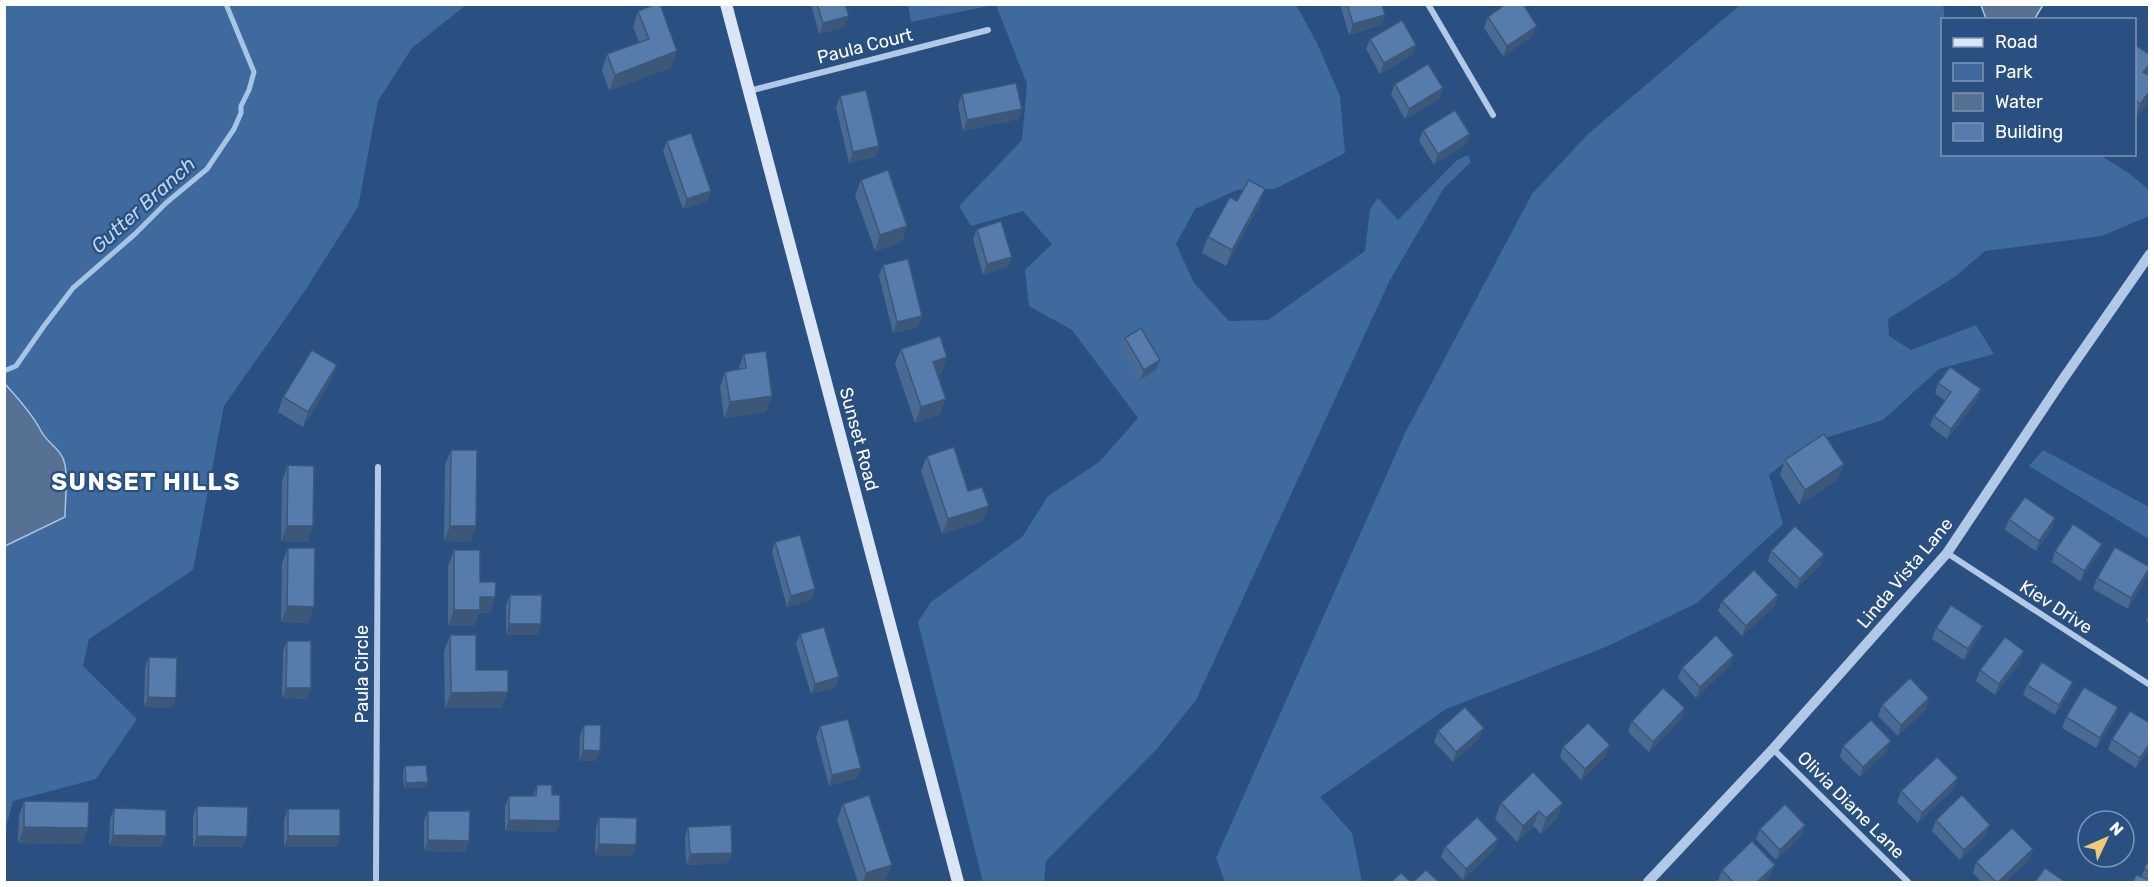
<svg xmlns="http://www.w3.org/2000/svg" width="2154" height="887" viewBox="0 0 2154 887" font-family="Rubik,sans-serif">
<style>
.green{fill:#3e6a9e}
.water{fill:#567194;stroke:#a6c4e6;stroke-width:1.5}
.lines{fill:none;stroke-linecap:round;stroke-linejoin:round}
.stream{stroke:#a6c4e6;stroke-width:5}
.minor{stroke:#b1c9e6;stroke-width:6}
.tertiary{stroke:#b1c9e6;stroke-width:10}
.secondary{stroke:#dae6f6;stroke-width:12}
.wall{fill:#496b93}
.shaded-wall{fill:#3c5778}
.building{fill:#557cab;stroke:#3c5778;stroke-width:1.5}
.labels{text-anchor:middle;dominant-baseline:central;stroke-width:4.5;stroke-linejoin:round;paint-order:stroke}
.street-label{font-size:18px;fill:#fff;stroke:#295081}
.water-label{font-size:20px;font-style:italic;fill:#bcd3ed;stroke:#295081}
.district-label{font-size:24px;font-weight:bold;letter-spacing:1.5px;fill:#fff;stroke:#295081}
</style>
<rect width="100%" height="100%" fill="#295081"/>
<!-- green -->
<g class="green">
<path d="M908,4H993V5L911,22Z"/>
<path d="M5,5H466L412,48L378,101L358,207L306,289L224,406L193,570L89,639L83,666L137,719L96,779L13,801L5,831Z"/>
<path d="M996,5H1296L1317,43L1340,96L1345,153L1275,189L1237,190L1195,209L1176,244L1194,283L1229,321L1268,320L1365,251L1370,209L1378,198L1398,220L1457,160L1468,155L1471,162L1444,188L1390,280L1196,700L1156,750L1046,861L1044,882H983L918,622L931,602L1022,537L1048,496L1099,462L1138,418L1072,330L1029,306L1025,270L1052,244L1023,211L971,226L959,206L1022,140L1027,84Z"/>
<path d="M1740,5H1943L1945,19L1942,20V154L2100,155L2130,174L2149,190V216L2102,236L1985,251L1956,276L1888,319L1889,336L1911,350L1976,325L1994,354L1939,369L1883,420L1809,443L1769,475L1783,524L1697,603L1608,646L1446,709L1320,797L1352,833L1362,882H1225L1216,858L1405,433L1532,194L1588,134Z"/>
<path d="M2043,450L2149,507V539L2029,466Z"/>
</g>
<!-- water -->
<g class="water">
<path d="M1981,5H2043L2034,20L1986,19Z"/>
<path d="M5,384C17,397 33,415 41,431C47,443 63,450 65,465C68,481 65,500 65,517L5,546Z"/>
</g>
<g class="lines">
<!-- stream -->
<path class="stream" d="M4,371L16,366L44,326L73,288L135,234L166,203L207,169L234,129L241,113V106L249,90L254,72L226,4"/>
<!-- minor -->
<g class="minor">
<path d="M1428,4L1493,115"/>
<path d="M749,91L988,30"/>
<path d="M1947,553L2150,685"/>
<path d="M1773,749L1908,882"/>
<path d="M376,882L378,467"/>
</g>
<!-- tertiary -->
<path class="tertiary" d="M1648,882L1773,749L1947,553L2061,382L2150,254"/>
<!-- secondary -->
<path class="secondary" d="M726,4L958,882"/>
</g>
<!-- wall -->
<g class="wall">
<path d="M811,4H845V27L819,34Z"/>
<path d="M1340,4H1382L1381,25L1349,35Z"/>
<path d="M638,11L672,67L609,91L602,70L607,54L639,42L633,27Z"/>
<path d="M1488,17L1533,36L1503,56L1484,28Z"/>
<path d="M1370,39L1416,45L1412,55L1380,74L1366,49Z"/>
<path d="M2134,44L2150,55V70L2147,75L2150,76V100L2134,119Z"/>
<path d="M1395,84L1443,88L1439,99L1405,119L1391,94Z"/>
<path d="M962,94L1022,109L1018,119L963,131L958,105Z"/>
<path d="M840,96L879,146L875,157L849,163L836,107Z"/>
<path d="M1423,130L1470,134L1466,144L1434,165L1419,141Z"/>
<path d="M667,141L711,191L707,201L683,209L663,151Z"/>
<path d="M861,180L907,226L902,242L875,251L855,195Z"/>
<path d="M1237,201L1260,204L1226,266L1202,253L1208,237Z"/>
<path d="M977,229L1012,257L1008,267L983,275L973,239Z"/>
<path d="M883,265L918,327L893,333L879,276Z"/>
<path d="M1125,338L1156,370L1140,380L1121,349Z"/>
<path d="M901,349L942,373L937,374L940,414L915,423L895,364Z"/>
<path d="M744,354L766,412L724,418L720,387L725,372L738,370Z"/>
<path d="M331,381L303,427L278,412L283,397Z"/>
<path d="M1938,383L1981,389L1977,400L1947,439L1930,426L1934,416L1945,401L1935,393Z"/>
<path d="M451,450L476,526L470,542L444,541L445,465Z"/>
<path d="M927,456L968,491L983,521L942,534L921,471Z"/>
<path d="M1785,460L1844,464L1838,479L1799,505L1780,475Z"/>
<path d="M288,465L308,542L281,541L282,481Z"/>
<path d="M2055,518L2052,529L2036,551L2005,530L2009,519Z"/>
<path d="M775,542L815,589L811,600L787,607L772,552Z"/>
<path d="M2102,544L2098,554L2080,581L2052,562L2055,551Z"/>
<path d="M288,548L308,623L281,622L282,563Z"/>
<path d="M454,550L480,582L495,597L490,613H479L474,626H448V566Z"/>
<path d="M1771,551L1824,554L1820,565L1796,589L1768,561Z"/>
<path d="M2097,578H2146L2128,609L2093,589Z"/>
<path d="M510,595L538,635H506V605Z"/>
<path d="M1778,595L1774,606L1742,636L1718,611L1722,601Z"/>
<path d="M2150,612V623L2146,621Z"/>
<path d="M1936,628L1979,637L1964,660L1932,639Z"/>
<path d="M800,634L839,677L835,688L811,694L796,644Z"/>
<path d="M450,635L476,670L502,708H445L444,651Z"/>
<path d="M287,641L307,699L282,698L283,651Z"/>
<path d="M2024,651L2020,662L1995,695L1976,681L1980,670Z"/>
<path d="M1734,655L1730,665L1696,698L1678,678L1682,668Z"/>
<path d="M149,657L176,698L172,708L144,707L145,668Z"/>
<path d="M2027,685L2069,693L2055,715L2023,695Z"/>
<path d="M1882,705L1926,709L1898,736L1878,716Z"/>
<path d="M2118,707L2115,718L2096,748L2062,728L2066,717Z"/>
<path d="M1685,708L1681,719L1649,752L1628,732L1632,721Z"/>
<path d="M584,725L596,761H579L580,735Z"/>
<path d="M820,726L861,768L857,778L829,786L816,737Z"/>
<path d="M1438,731L1480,738L1453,762L1434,742Z"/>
<path d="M2112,739L2150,748L2136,768L2108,750Z"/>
<path d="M1843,746L1887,751L1860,777L1840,757Z"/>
<path d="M1563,747L1606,756L1581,780L1560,757Z"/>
<path d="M405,766L426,787L404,788L403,771Z"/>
<path d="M537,785L552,795L560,821L556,832L505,831V806L509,796H533Z"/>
<path d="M1954,789L1918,823L1897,802L1901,791Z"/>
<path d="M24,801L83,844L18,843L19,816Z"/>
<path d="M1501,803H1563L1557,818L1541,834L1533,826L1517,842L1495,819Z"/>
<path d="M843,804L886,880L879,882H858L837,820Z"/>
<path d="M197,806L243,847H193V816Z"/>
<path d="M114,808L162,847L109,846L110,819Z"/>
<path d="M288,809L337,847H284V820Z"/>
<path d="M428,811L466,852L424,851V821Z"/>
<path d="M599,817L632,856L595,855L596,828Z"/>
<path d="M1936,820L1986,835L1960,860L1932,831Z"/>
<path d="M1805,825L1801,836L1776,860L1756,839L1760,829Z"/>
<path d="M688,827L732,853L728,863L686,865L685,837Z"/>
<path d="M1498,839L1494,849L1463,880L1441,857L1445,847Z"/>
<path d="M2033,849L2029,860L2005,882H1982L1973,873L1976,862Z"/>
<path d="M2150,857V882L2141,877Z"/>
<path d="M1722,870L1771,875L1764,882H1719L1718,881Z"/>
</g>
<!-- shaded-wall -->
<g class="shaded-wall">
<path d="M1385,15L1381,25L1349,35L1353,24Z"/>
<path d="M849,16L845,27L819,34L823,23Z"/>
<path d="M1537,26L1533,36L1503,56L1507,46Z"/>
<path d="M1416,45L1412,55L1380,74L1384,63Z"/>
<path d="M677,51L672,67L609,91L615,75Z"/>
<path d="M2150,64V70L2148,74L2138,87L2143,72Z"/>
<path d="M1443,88L1439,99L1405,119L1409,109Z"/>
<path d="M2150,91V100L2134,119L2140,104Z"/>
<path d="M1022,109L1018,119L963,131L967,120Z"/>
<path d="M1470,134L1466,144L1434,165L1438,154Z"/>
<path d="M879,146L875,157L849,163L853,152Z"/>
<path d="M1265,189L1260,204L1226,266L1232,250Z"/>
<path d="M711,191L707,201L683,209L687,199Z"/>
<path d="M907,226L902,242L875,251L880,235Z"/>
<path d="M1012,257L1008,267L983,275L987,264Z"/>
<path d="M922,316L918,327L893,333L897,322Z"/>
<path d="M947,357L942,373L928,378L933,362Z"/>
<path d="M1160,360L1156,370L1140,380L1144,370Z"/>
<path d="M337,365L331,381L303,427L308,412Z"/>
<path d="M1981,389L1977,400L1947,439L1951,429Z"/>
<path d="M772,396L766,412L724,418L730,402Z"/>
<path d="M946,399L940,414L915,423L921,407Z"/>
<path d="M1844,464L1838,479L1799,505L1805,490Z"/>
<path d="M989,506L983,521L942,534L948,519Z"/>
<path d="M2055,518L2052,529L2036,551L2039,541Z"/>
<path d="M287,526H313L308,542L281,541Z"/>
<path d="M450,526H476L470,542L444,541Z"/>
<path d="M2102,544L2098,554L2080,581L2084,571Z"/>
<path d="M1824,554L1820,565L1796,589L1800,579Z"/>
<path d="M2150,568L2146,578L2128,609L2131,598Z"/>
<path d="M815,589L811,600L787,607L791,596Z"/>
<path d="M1778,595L1774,606L1742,636L1746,626Z"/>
<path d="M480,597H495L490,613H479L474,626H448L454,610Z"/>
<path d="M287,606L314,607L308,623L281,622Z"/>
<path d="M509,624H541L538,635H506Z"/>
<path d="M1983,626L1979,637L1964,660L1968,649Z"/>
<path d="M2024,651L2020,662L1995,695L1999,684Z"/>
<path d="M1734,655L1730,665L1696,698L1700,687Z"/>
<path d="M839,677L835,688L811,694L815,684Z"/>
<path d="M2073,682L2069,693L2055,715L2059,705Z"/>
<path d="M286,688H311L307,699L282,698Z"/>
<path d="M508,692L502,708H445L451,693Z"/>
<path d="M148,697L176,698L172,708L144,707Z"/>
<path d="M1929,698L1926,709L1898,736L1901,725Z"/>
<path d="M2118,707L2115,718L2096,748L2100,738Z"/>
<path d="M1685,708L1681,719L1649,752L1653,742Z"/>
<path d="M1484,728L1480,738L1453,762L1456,752Z"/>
<path d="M1891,741L1887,751L1860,777L1863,767Z"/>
<path d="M2150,743V748L2136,768L2140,758Z"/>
<path d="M1610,745L1606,756L1581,780L1585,769Z"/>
<path d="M583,750L600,751L596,761H579Z"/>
<path d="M861,768L857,778L829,786L832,775Z"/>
<path d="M1958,778L1954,789L1918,823L1922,813Z"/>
<path d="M428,782L426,787L404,788L406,783Z"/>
<path d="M1563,803L1557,818L1541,834L1546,818Z"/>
<path d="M1539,811L1533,826L1517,842L1523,826Z"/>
<path d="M509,820L560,821L556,832L505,831Z"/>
<path d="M1805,825L1801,836L1776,860L1780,850Z"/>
<path d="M1990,825L1986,835L1960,860L1964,850Z"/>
<path d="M24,827L88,828L83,844L18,843Z"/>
<path d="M113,835L166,836L162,847L109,846Z"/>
<path d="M197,836L247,837L243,847H193Z"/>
<path d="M288,836H340L337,847H284Z"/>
<path d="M1498,839L1494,849L1463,880L1466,869Z"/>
<path d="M428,840L469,841L466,852L424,851Z"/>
<path d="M599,844L636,845L632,856L595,855Z"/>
<path d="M2033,849L2029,860L2005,882H1998Z"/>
<path d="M732,853L728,863L686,865L690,854Z"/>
<path d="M892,865L886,880L879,882H863L866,873Z"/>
<path d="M1775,865L1771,875L1764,882H1757Z"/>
</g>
<!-- building -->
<g class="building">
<path d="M656,4H660L677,51L615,75L607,54L649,39L638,11Z"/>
<path d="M817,4H845L849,16L823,23Z"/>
<path d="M1347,4H1382L1385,15L1353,24Z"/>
<path d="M1506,4H1523L1537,26L1507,46L1488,17Z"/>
<path d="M1402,20L1416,45L1384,63L1370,39Z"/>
<path d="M2134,44L2150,55V64L2143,72L2150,76V91L2140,104L2134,99Z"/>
<path d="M1428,64L1443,88L1409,109L1395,84Z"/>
<path d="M1016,83L1022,109L967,120L962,94Z"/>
<path d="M866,90L879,146L853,152L840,96Z"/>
<path d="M1455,110L1470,134L1438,154L1423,130Z"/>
<path d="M691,133L711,191L687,199L667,141Z"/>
<path d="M888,170L907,226L880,235L861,180Z"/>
<path d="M1249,180L1265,189L1232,250L1208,237L1230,197L1237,201Z"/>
<path d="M1001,221L1012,257L987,264L977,229Z"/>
<path d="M908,259L922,316L897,322L883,265Z"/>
<path d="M1141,328L1160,360L1144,370L1125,338Z"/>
<path d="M940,336L947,357L933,362L946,399L921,407L901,349Z"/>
<path d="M312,350L337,365L308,412L283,397Z"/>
<path d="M766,351L772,396L730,402L725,372L746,368L744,354Z"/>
<path d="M1950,367L1981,389L1951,429L1934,416L1951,392L1938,383Z"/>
<path d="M1824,434L1844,464L1805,490L1785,460Z"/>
<path d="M954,447L968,491L982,487L989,506L948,519L927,456Z"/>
<path d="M451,450H477L476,526H450Z"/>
<path d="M288,465L314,466L313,526H287Z"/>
<path d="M2025,497L2055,518L2039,541L2009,519Z"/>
<path d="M2073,524L2102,544L2084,571L2055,551Z"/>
<path d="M1795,526L1824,554L1800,579L1771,551Z"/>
<path d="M800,535L815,589L791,596L775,542Z"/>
<path d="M2115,547L2150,567L2131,598L2097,578Z"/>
<path d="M288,548H315L314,607L287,606Z"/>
<path d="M454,550H480V582H496L495,597H480V610H454Z"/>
<path d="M1754,570L1778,595L1746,626L1722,601Z"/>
<path d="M510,595H542L541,624H509Z"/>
<path d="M1951,605L1983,626L1968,649L1936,628Z"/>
<path d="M824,627L839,677L815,684L800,634Z"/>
<path d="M450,635H476V670H508V692L451,693Z"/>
<path d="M1716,635L1734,655L1700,687L1682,668Z"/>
<path d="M2005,637L2024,651L1999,684L1980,670Z"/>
<path d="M287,641H311V688H286Z"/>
<path d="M149,657L177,658L176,698L148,697Z"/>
<path d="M2042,662L2073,682L2059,705L2027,685Z"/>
<path d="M1910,678L1929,698L1901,725L1882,705Z"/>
<path d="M2084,687L2118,707L2100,738L2066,717Z"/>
<path d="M1663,688L1685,708L1653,742L1632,721Z"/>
<path d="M1465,707L1484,728L1456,752L1438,731Z"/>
<path d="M2130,711L2150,723V743L2140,758L2112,739Z"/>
<path d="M848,719L861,768L832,775L820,726Z"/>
<path d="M1871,720L1891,741L1863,767L1843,746Z"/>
<path d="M1588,723L1610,745L1585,769L1563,747Z"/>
<path d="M584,725H601L600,751L583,750Z"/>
<path d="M1937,757L1958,778L1922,813L1901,791Z"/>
<path d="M426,765L428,782L406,783L405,766Z"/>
<path d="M1533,772L1563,803L1546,818L1539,811L1523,826L1501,803Z"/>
<path d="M537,785H552V795H560V821L509,820V796H536Z"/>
<path d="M869,795L892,865L866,873L843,804Z"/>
<path d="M1962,795L1990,825L1964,850L1936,820Z"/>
<path d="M24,801L89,802L88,828L24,827Z"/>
<path d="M1785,804L1805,825L1780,850L1760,829Z"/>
<path d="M197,806L248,807L247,837L197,836Z"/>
<path d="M114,808L166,810V836L113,835Z"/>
<rect x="288" y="809" width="52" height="27"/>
<path d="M428,811H470L469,841L428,840Z"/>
<path d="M599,817L637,818L636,845L599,844Z"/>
<path d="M1477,817L1498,839L1466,869L1445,847Z"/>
<path d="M731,825L732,853L690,854L688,827Z"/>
<path d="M2012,828L2033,849L1998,882H1996L1976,862Z"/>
<path d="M1752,841L1775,865L1757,882H1733L1722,870Z"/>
<path d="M2150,857V872L2144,869Z"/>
<path d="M2045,868L2065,882H2035Z"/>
<path d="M1426,870L1439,882H1413Z"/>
<path d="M1401,873L1411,882H1391Z"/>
<path d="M2136,875L2150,880V882H2133Z"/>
</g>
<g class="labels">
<!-- street labels -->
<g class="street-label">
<text transform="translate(865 46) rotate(-14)">Paula Court</text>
<text transform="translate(859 439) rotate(75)">Sunset Road</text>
<text transform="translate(1905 573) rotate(-50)">Linda Vista Lane</text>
<text transform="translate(2056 607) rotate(33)">Kiev Drive</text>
<text transform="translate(362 674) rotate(-90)">Paula Circle</text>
<text transform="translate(1851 805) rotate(45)">Olivia Diane Lane</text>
</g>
<!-- water labels -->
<g class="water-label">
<text transform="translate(143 205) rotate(-42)">Gutter Branch</text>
</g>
<!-- district labels -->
<g class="district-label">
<text x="146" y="482">SUNSET HILLS</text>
</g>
</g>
<!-- border -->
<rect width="2154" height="887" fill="none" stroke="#ffffff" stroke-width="12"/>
<!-- legend -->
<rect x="1941" y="18" width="195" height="138" fill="#295081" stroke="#7f96b3" stroke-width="1.5"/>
<rect x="1953" y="38" width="30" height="9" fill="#dae6f6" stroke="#7f96b3" stroke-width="1.5"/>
<text x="1995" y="48" font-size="18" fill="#ffffff">Road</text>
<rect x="1953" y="63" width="30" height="18" fill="#3e6a9e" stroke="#7f96b3" stroke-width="1.5"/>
<text x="1995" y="78" font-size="18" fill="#ffffff">Park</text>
<rect x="1953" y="93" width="30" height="18" fill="#567194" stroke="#7f96b3" stroke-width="1.5"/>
<text x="1995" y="108" font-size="18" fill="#ffffff">Water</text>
<rect x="1953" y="123" width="30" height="18" fill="#557cab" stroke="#7f96b3" stroke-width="1.5"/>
<text x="1995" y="138" font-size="18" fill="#ffffff">Building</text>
<!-- north arrow -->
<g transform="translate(2106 839) rotate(46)"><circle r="28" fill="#295081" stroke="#7f96b3" stroke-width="1.5"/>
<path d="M0-4.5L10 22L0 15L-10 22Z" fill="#edca78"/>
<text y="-9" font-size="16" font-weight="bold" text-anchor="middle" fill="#ffffff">N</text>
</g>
</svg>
